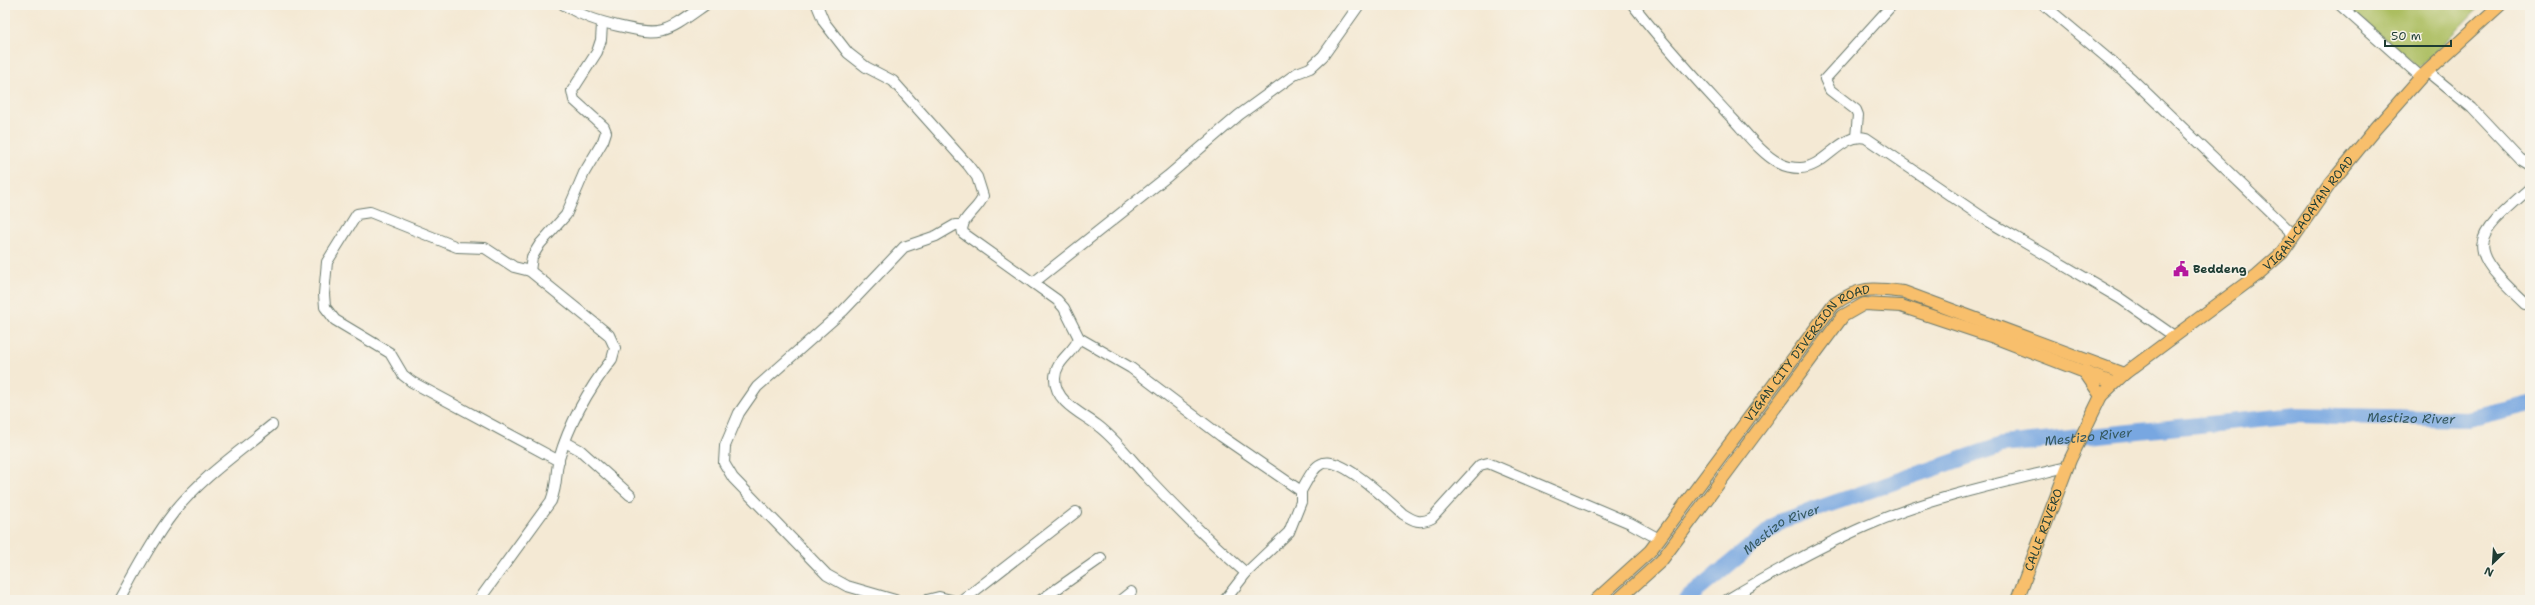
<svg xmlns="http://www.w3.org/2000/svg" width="2535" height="605" viewBox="0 0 2535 605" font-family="'Shantell Sans',sans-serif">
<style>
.green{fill:#acbe61;stroke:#667e4a}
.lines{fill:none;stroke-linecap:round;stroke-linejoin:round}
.river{stroke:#78a7e1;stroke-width:16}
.minor-casing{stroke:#6a796c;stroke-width:12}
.major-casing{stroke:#6a796c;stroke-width:14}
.minor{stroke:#fff;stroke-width:10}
.major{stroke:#f8bf6c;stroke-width:12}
.labels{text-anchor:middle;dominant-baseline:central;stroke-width:3.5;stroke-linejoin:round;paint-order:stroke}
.street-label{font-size:12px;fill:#1f3d34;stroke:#f7f3e8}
.poi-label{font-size:12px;font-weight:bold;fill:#1f3d34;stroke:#f7f3e8;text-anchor:start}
.water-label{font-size:13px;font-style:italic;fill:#35585f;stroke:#f7f3e8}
</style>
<rect width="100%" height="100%" fill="#f7f3e8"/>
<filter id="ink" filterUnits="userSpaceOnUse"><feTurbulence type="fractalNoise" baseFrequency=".025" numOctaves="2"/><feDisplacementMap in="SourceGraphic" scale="8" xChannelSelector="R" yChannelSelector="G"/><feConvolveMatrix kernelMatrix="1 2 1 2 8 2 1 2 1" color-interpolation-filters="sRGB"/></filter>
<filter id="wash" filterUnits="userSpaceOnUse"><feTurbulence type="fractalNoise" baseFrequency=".012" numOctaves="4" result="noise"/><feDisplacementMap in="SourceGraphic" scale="16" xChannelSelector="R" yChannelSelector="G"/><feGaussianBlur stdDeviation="0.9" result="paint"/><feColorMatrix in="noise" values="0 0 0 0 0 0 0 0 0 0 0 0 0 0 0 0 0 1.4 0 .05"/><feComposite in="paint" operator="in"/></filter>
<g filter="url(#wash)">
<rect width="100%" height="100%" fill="#f4e9d4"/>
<!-- green -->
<path class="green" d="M2345,5H2481L2419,68Z"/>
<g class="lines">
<!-- river -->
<path class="river" id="s1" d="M1686,600L1781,521L2002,445L2297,415L2468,419L2530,404"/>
</g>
</g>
<g filter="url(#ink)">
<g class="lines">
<defs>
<g id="minor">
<path d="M564,5C582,16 597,21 618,26C664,37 667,32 705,5"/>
<path d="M817,5L824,22L848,53L866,67L893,81L968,165L977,177L983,196C980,209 958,219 963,233L1057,300L1064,308L1079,338C1073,354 1055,360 1055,379C1055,402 1081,413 1097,425C1116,439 1131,460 1147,477C1179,511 1211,543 1246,573"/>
<path d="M1633,5C1663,44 1696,79 1729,115C1744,130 1760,153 1779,163C1786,167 1793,168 1800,168C1825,168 1841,132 1866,138L1988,221L2121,299L2174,336"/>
<path d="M2044,5L2131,78L2294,235"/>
<path d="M2340,5L2421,77"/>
<path d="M2428,72L2472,108L2520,159L2530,165"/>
<path d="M1856,137L1858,115L1856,110L1830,90L1825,79L1892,5"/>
<path d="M530,271L532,257L540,244L566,215L584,173L603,141L606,132L604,127L574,100L572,91L597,52L601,40L602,24"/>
<path d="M1033,283L1168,176L1239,115L1297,73L1310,68L1323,56L1359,5"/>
<path d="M2526,304C2464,246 2470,241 2530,188"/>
<path d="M1079,338L1131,368L1221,436L1301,491V502L1289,532L1246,573L1225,600"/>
<path d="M565,442L580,450L630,495"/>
<path d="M1301,491C1306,483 1312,468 1321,464C1339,453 1388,501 1403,514C1414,521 1420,524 1432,518L1480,465L1488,463L1630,523L1659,539"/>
<path d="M120,600C137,570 153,539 174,512C201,478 239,452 272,425"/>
<path d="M479,600L551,501C558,483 555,474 559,459C570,421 588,390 612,359L615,348L609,335L530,271L514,267L485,248L457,247L370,212L357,214L327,262L324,294L325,307L335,320L390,353L403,375L412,382L559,461"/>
<path d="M895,600L847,586L827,575L733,478L724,463L725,446L739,413L757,387L843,311L904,247L936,236L955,225H963"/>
<path d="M927,600L939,597L951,600"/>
<path d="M963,600L1076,512"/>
<path d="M1041,600L1101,558"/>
<path d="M1121,600L1131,592"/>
<path d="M1727,600C1772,573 1818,547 1866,526C1929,498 2000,483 2067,467"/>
</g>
<g id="major">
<path d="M2084,371L2101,396"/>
<path id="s2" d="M1596,600L1650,551L1833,305C1859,286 1873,288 1904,292L2124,374"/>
<path d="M1618,600L1661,561L1843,316L1864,304L1901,306L1991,336L2113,383"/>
<path id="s3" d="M2017,600L2070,460L2101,396L2124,374L2257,275L2282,253L2330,184L2376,128L2421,77L2500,5"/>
</g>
</defs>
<!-- minor casing -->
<use href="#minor" class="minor-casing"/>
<!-- major casing -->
<use href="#major" class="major-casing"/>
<!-- minor -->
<use href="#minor" class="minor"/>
<!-- major -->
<use href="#major" class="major"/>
</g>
</g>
<!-- icons -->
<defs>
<symbol id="civic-bare" viewBox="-9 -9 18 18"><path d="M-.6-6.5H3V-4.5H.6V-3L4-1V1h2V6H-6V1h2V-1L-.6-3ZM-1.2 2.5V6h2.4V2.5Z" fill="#b5179e" stroke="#f7f3e8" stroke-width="2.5" paint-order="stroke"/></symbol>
</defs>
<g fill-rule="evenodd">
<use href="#civic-bare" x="2170" y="258" width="22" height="22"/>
</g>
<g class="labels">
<!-- street labels -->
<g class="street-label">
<text stroke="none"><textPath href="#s3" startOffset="499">VIGAN-CAOAYAN ROAD</textPath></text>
<text stroke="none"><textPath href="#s2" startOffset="328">VIGAN CITY DIVERSION ROAD</textPath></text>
<text stroke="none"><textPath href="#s3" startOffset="75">CALLE RIVERO</textPath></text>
</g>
<!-- poi labels -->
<g class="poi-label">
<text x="2193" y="269">Beddeng</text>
</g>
<!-- water labels -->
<g class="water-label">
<text stroke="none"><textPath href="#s1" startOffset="768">Mestizo River</textPath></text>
<text stroke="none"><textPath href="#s1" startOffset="444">Mestizo River</textPath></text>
<text stroke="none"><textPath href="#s1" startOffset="120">Mestizo River</textPath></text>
</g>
</g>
<!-- margin -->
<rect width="2535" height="605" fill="none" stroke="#f7f3e8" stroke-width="20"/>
<!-- north arrow -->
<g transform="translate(2493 563) rotate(205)" stroke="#f7f3e8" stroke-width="3" paint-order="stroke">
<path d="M0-3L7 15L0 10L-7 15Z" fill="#1f3d34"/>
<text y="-6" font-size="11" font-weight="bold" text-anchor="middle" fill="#1f3d34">N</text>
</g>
<!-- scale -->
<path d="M2385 40v6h66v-6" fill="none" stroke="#1f3d34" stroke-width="2"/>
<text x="2391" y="40" font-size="12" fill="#1f3d34" stroke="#f7f3e8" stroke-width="3" paint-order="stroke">50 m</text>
</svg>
